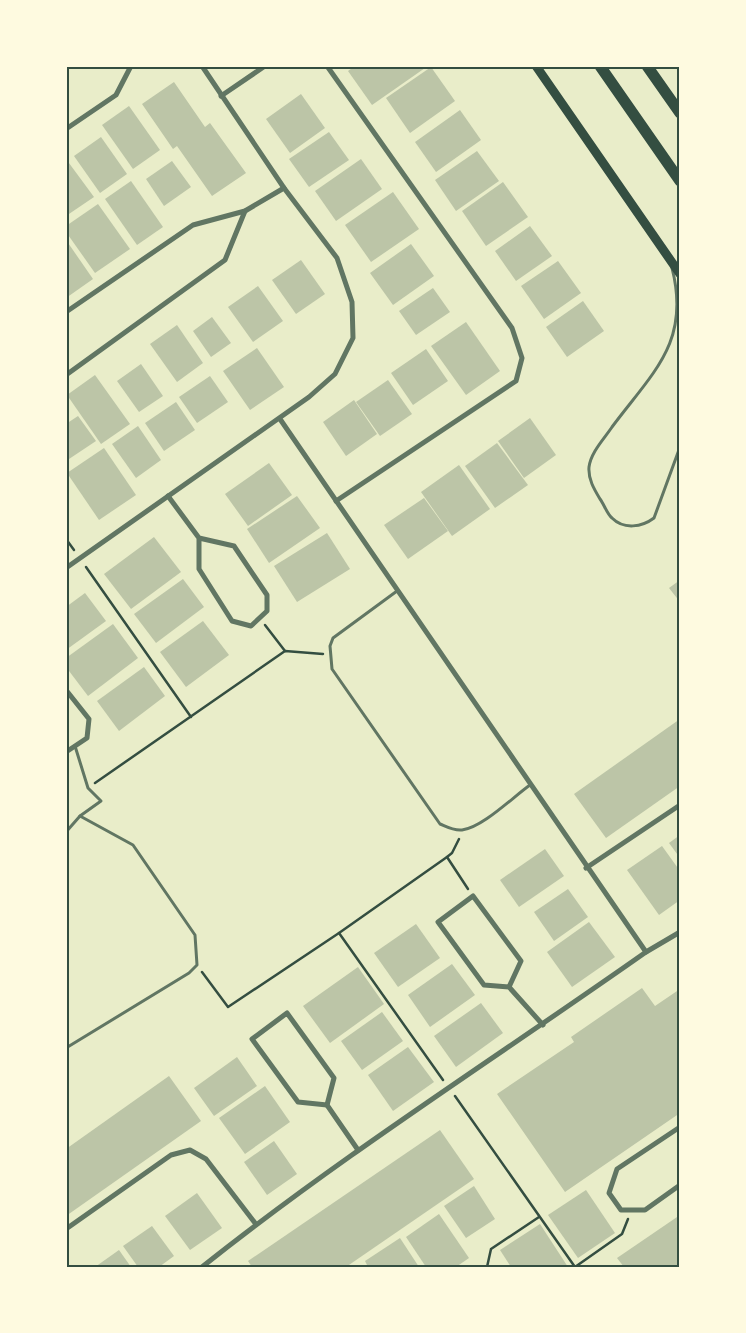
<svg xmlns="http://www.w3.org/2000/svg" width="746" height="1333" viewBox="0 0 746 1333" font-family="'Noto Serif',serif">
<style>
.building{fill:#bcc5a7}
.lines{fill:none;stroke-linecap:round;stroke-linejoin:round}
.path{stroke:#344e41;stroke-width:2.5}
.service{stroke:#617663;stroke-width:3}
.minor{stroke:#617663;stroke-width:5}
.secondary{stroke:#344e41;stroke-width:9}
.motorway{stroke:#344e41;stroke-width:11}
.neatline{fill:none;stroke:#344e41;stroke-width:2}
</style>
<rect width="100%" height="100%" fill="#e9edc9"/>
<!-- building -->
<g class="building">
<path d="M355,66H424L425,68L372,105L348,71Z"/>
<path d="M431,67L455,101L410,133L386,98Z"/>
<path d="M174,82L205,127L210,123L246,173L212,196L177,146L173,149L142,104Z"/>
<path d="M301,94L325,128L290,153L266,119Z"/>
<path d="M129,106L160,150L133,169L102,125Z"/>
<path d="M460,110L481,140L436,172L415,142Z"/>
<path d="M329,132L349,160L309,187L289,159Z"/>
<path d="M101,137L127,174L100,193L74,156Z"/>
<path d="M477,151L499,181L456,211L435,180Z"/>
<path d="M66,159L94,197L66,216Z"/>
<path d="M361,159L382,189L336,221L315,191Z"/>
<path d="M172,161L191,187L164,206L146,179Z"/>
<path d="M131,181L163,227L137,245L105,199Z"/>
<path d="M503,182L528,217L486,246L462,211Z"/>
<path d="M393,192L419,229L371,262L345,225Z"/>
<path d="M98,204L130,249L95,273L66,232V226Z"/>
<path d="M530,226L552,256L516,281L495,251Z"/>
<path d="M66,240L93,279L66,298Z"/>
<path d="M411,244L434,276L393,305L370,273Z"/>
<path d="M301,260L325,294L296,314L272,280Z"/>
<path d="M558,261L581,293L544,319L521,286Z"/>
<path d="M258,286L283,321L253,342L228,307Z"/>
<path d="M433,288L450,312L416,335L399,311Z"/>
<path d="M583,301L604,331L567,357L546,327Z"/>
<path d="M212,317L231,343L211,357L193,331Z"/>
<path d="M466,322L500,371L466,395L431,346Z"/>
<path d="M177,325L203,363L177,382L150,344Z"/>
<path d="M257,348L284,387L250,410L223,371Z"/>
<path d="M426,349L448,381L413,405L391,373Z"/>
<path d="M141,364L163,396L139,412L117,381Z"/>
<path d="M95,375L130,424L101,444L67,395Z"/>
<path d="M210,376L228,402L197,423L179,397Z"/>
<path d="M388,380L412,414L380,436L356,402Z"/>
<path d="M354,400L377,434L346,456L323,422Z"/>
<path d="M176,402L195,430L164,451L145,423Z"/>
<path d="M78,416L96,441L66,461V424Z"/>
<path d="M530,418L556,455L524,478L498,441Z"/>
<path d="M138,426L161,460L136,478L112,444Z"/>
<path d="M497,443L528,485L495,508L465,466Z"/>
<path d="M104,448L136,495L99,520L67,473Z"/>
<path d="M269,463L292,495L248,526L225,494Z"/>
<path d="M459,465L490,509L452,536L421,492Z"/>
<path d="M297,496L320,528L269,563L247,529Z"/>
<path d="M424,498L448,531L408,559L384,525Z"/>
<path d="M327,533L350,569L297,602L274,566Z"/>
<path d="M154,537L181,572L131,609L104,574Z"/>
<path d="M183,579L204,607L156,643L134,614Z"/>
<path d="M680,580V602L669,588Z"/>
<path d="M85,593L106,621L66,650V607Z"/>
<path d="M203,621L229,655L186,687L160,652Z"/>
<path d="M113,624L138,658L88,696L66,667V658Z"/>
<path d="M144,667L165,696L119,731L97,701Z"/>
<path d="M680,719V786L606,838L574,794Z"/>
<path d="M680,835V858L669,843Z"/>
<path d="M662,846L680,871V900L659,915L627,870Z"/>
<path d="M545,849L564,876L519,907L500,880Z"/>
<path d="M568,889L588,917L554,941L534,912Z"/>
<path d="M589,922L615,957L572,987L547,952Z"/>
<path d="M416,924L440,958L398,987L374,953Z"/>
<path d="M452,964L475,995L430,1027L408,995Z"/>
<path d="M358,967L384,1004L330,1043L303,1006Z"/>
<path d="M642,988L655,1006L680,989V1113L565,1192L497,1094L574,1042L571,1037Z"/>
<path d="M481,1003L503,1033L456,1067L434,1036Z"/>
<path d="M382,1012L403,1041L362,1070L341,1041Z"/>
<path d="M408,1047L434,1082L393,1111L368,1075Z"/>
<path d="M237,1057L257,1086L214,1116L194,1088Z"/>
<path d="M169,1076L201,1121L66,1216V1149Z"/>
<path d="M265,1086L290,1122L245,1154L219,1118Z"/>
<path d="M440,1130L474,1179L346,1267H252L248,1261Z"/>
<path d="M274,1141L297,1174L267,1195L244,1162Z"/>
<path d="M474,1186L495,1219L466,1238L444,1206Z"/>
<path d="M586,1190L615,1233L578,1258L548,1215Z"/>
<path d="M197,1193L222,1228L190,1250L165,1216Z"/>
<path d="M439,1214L469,1258L456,1267H426L406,1237Z"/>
<path d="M680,1215V1267H624L617,1258Z"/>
<path d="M540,1224L568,1267H511L500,1250Z"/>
<path d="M152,1226L174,1256L159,1267H138L123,1246Z"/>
<path d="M400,1238L419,1267H368L365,1261Z"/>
<path d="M119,1250L131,1267H95Z"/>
</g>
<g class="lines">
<!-- path -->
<g class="path">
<path d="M66,539L74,550"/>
<path d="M86,567L191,717"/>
<path d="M265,625L285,651"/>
<path d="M95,783L285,651L323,654"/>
<path d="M447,857L468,889"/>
<path d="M339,933L443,1080"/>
<path d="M202,972L228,1007L339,933L447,857L452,853L459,839"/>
<path d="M455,1096L575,1267"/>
<path d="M487,1267L491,1249L539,1217"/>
<path d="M575,1267L622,1234L628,1219"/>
</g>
<!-- service -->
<g class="service">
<path d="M672,268C691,342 653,372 612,427C604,439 591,452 589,467C588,479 594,489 600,499C604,504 607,514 612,518C624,530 642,527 654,518L680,447"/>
<path d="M397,591L333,638L330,646L332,669L440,824C447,827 454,831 462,830C482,828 513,797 530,785"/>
<path d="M66,832L80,816"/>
<path d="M66,1048L189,973L197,965L195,935L133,845L80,816L101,801L88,788L75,746"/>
</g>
<!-- minor -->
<g class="minor">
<path d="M327,66L512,328L522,358L516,381L336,501"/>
<path d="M221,96L265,66"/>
<path d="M66,129L116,95L131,66"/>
<path d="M66,312L193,225L245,211L284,188"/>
<path d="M66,375L225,260L245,211"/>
<path d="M280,419L646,952"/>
<path d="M168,496L199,538V569L232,621L251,626L267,611V595L234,546L199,538"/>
<path d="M66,568L309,397L335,374L353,338L352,302L337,258L284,188L202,66"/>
<path d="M66,690L89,719L87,738L66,752"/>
<path d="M586,868L680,805"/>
<path d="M509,987L521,961L473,896L438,922L484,985L509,987L543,1025"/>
<path d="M287,1013L334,1078L327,1105L298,1102L252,1039Z"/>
<path d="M327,1105L358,1150"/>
<path d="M680,1127L617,1169L609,1193L621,1210H645L680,1185"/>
<path d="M66,1229L171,1155L190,1150L206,1159L255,1223"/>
<path d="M202,1267C344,1154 497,1057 646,952L680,932"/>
</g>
<!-- secondary -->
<path class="secondary" d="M536,66L680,274"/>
<!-- motorway -->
<g class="motorway">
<path d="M600,66L680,181"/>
<path d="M647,66L680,113"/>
</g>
</g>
<!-- border -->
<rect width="746" height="1333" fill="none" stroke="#fefae0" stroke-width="135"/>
<rect x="68" y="68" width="610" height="1198" class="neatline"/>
</svg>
